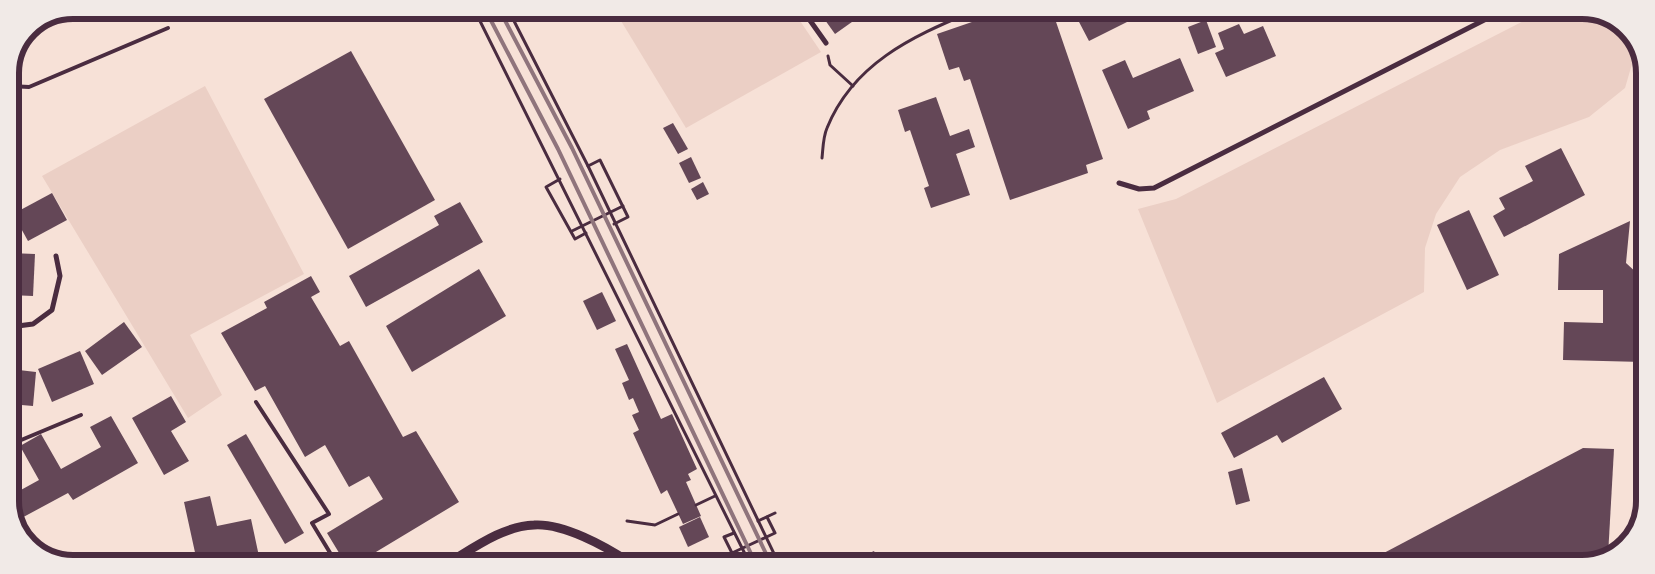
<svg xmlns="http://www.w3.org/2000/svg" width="1655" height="574" viewBox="0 0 1655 574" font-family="'Varela Round',sans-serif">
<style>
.green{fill:#ebcfc5}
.building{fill:#644757}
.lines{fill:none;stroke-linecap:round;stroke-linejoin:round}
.path{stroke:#4a2c40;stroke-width:3}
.service{stroke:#4a2c40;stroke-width:4}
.minor{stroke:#4a2c40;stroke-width:5}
.tertiary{stroke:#4a2c40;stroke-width:9}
.rail{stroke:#8f747c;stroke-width:4}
.rim{fill:none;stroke:#4a2c40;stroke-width:6}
</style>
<rect width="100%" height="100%" fill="#f7e1d7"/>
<!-- green -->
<g class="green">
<path d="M615,11L794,12L821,52L686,128Z"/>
<path d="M1539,13H1602L1626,30L1632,64L1625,88L1589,117L1500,150L1460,177L1436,214L1425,248L1424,292L1217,403L1138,209L1176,199Z"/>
<path d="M205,86L304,274L190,335L222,395L188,418L42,176Z"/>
</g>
<!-- building -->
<g class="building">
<path d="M251,10H265L254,16Z"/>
<path d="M821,12H866L835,34L820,13Z"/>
<path d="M1001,12H1035L1039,22L1054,16L1103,159L1086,165L1088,173L1010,200L970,79L964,81L959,67L949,70L937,34Z"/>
<path d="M1084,12H1127L1131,20L1089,41L1078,20L1086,16Z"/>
<path d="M1354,13H1371V14L1354,16Z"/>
<path d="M1206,20L1216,47L1198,54L1188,27Z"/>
<path d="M1239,24L1244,34L1263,26L1276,56L1226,77L1215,53L1224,49L1218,33Z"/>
<path d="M351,51L435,200L348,249L264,99Z"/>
<path d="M1180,58L1194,91L1147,111L1150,119L1128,129L1102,70L1125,60L1133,78Z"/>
<path d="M936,97L950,136L969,129L975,147L956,154L970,195L931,208L924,188L929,186L910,130L905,132L898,110Z"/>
<path d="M673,123L688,149L678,154L663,128Z"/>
<path d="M1561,148L1585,195L1504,237L1493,216L1505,209L1499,198L1533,181L1525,166Z"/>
<path d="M691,157L701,178L689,183L679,163Z"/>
<path d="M703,182L709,194L697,200L691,189Z"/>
<path d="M52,193L67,220L28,241L13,214Z"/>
<path d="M460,202L483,242L366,307L349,276L439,225L434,216Z"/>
<path d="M1469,210L1499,275L1467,290L1437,225Z"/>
<path d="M1630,221L1626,263L1639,275L1638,323H1643V362L1563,360L1564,322L1603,323V290H1558L1559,254Z"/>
<path d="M10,253L35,254L33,296L10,295Z"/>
<path d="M479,269L506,316L412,372L386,326Z"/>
<path d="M311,276L320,292L311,297L340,346L349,341L403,437L416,431L459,502L361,561H344L327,533L383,499L369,476L349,487L325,445L305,457L265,386L255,391L221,333L267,308L264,302Z"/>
<path d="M602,292L616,321L597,330L583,301Z"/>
<path d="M124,322L142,347L102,375L85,351Z"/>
<path d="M627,344L661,419L672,414L697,469L688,474L691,480L686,482L701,516L683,524L667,490L661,494L633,433L639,430L632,415L639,412L633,398L629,400L622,383L629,380L615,349Z"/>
<path d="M80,351L94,384L52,402L38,369Z"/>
<path d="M10,369L36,372L33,406L10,404Z"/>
<path d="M1324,377L1342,409L1282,443L1277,435L1234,458L1221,433Z"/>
<path d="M171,396L186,422L171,431L189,461L164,475L132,418Z"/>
<path d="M111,416L138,463L73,500L68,493L16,521L10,506V496L39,480L20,446L41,434L61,469L101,447L90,427Z"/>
<path d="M246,434L304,533L285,544L227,445Z"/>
<path d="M1583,448L1614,449L1608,556L1583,564H1363Z"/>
<path d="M1242,468L1250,501L1236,505L1228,472Z"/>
<path d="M210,496L217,526L251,519L260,561H219L217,552L196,557L184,502Z"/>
<path d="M700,517L709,537L688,547L679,527Z"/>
<path d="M874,551L880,563L866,562L863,556Z"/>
</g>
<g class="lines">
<!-- path -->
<g class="path">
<path d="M475,11L749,562"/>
<path d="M513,19L588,166L778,562"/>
<path d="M828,56L830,65L853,86"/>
<path d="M822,158C823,149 823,137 827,128C853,64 911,37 971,12"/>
<path d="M588,166L600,160L628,217L614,224"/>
<path d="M560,179L546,187L575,239L586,233"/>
<path d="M572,231L623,206"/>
<path d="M696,505L715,496"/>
<path d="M627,521L655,525L678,514"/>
<path d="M758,521L775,513"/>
<path d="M734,533L724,537L732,553L775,533L767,517"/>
</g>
<!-- service -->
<g class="service">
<path d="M10,86L29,87L168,28"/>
<path d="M256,402L329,514L312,523L335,561"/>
<path d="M10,447L14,443L81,415"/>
</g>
<!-- minor -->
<g class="minor">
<path d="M804,12L826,43"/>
<path d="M1119,183L1139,189L1154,188L1498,13"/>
<path d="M10,327L33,324L52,310L60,276L56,256"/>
</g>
<!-- tertiary -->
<path class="tertiary" d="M450,562C475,547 504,526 534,525C563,523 605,546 629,562"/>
<!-- rail -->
<g class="rail">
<path d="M486,11L558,149L755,562"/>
<path d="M500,11L572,148L770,562"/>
</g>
</g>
<!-- crop -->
<path d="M0 0H1655V574H0ZM73 19H1582A54 54 0 0 1 1636 73V501A54 54 0 0 1 1582 555H73A54 54 0 0 1 19 501V73A54 54 0 0 1 73 19Z" fill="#f1eae7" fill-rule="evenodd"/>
<path class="rim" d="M73 19H1582A54 54 0 0 1 1636 73V501A54 54 0 0 1 1582 555H73A54 54 0 0 1 19 501V73A54 54 0 0 1 73 19Z"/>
</svg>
